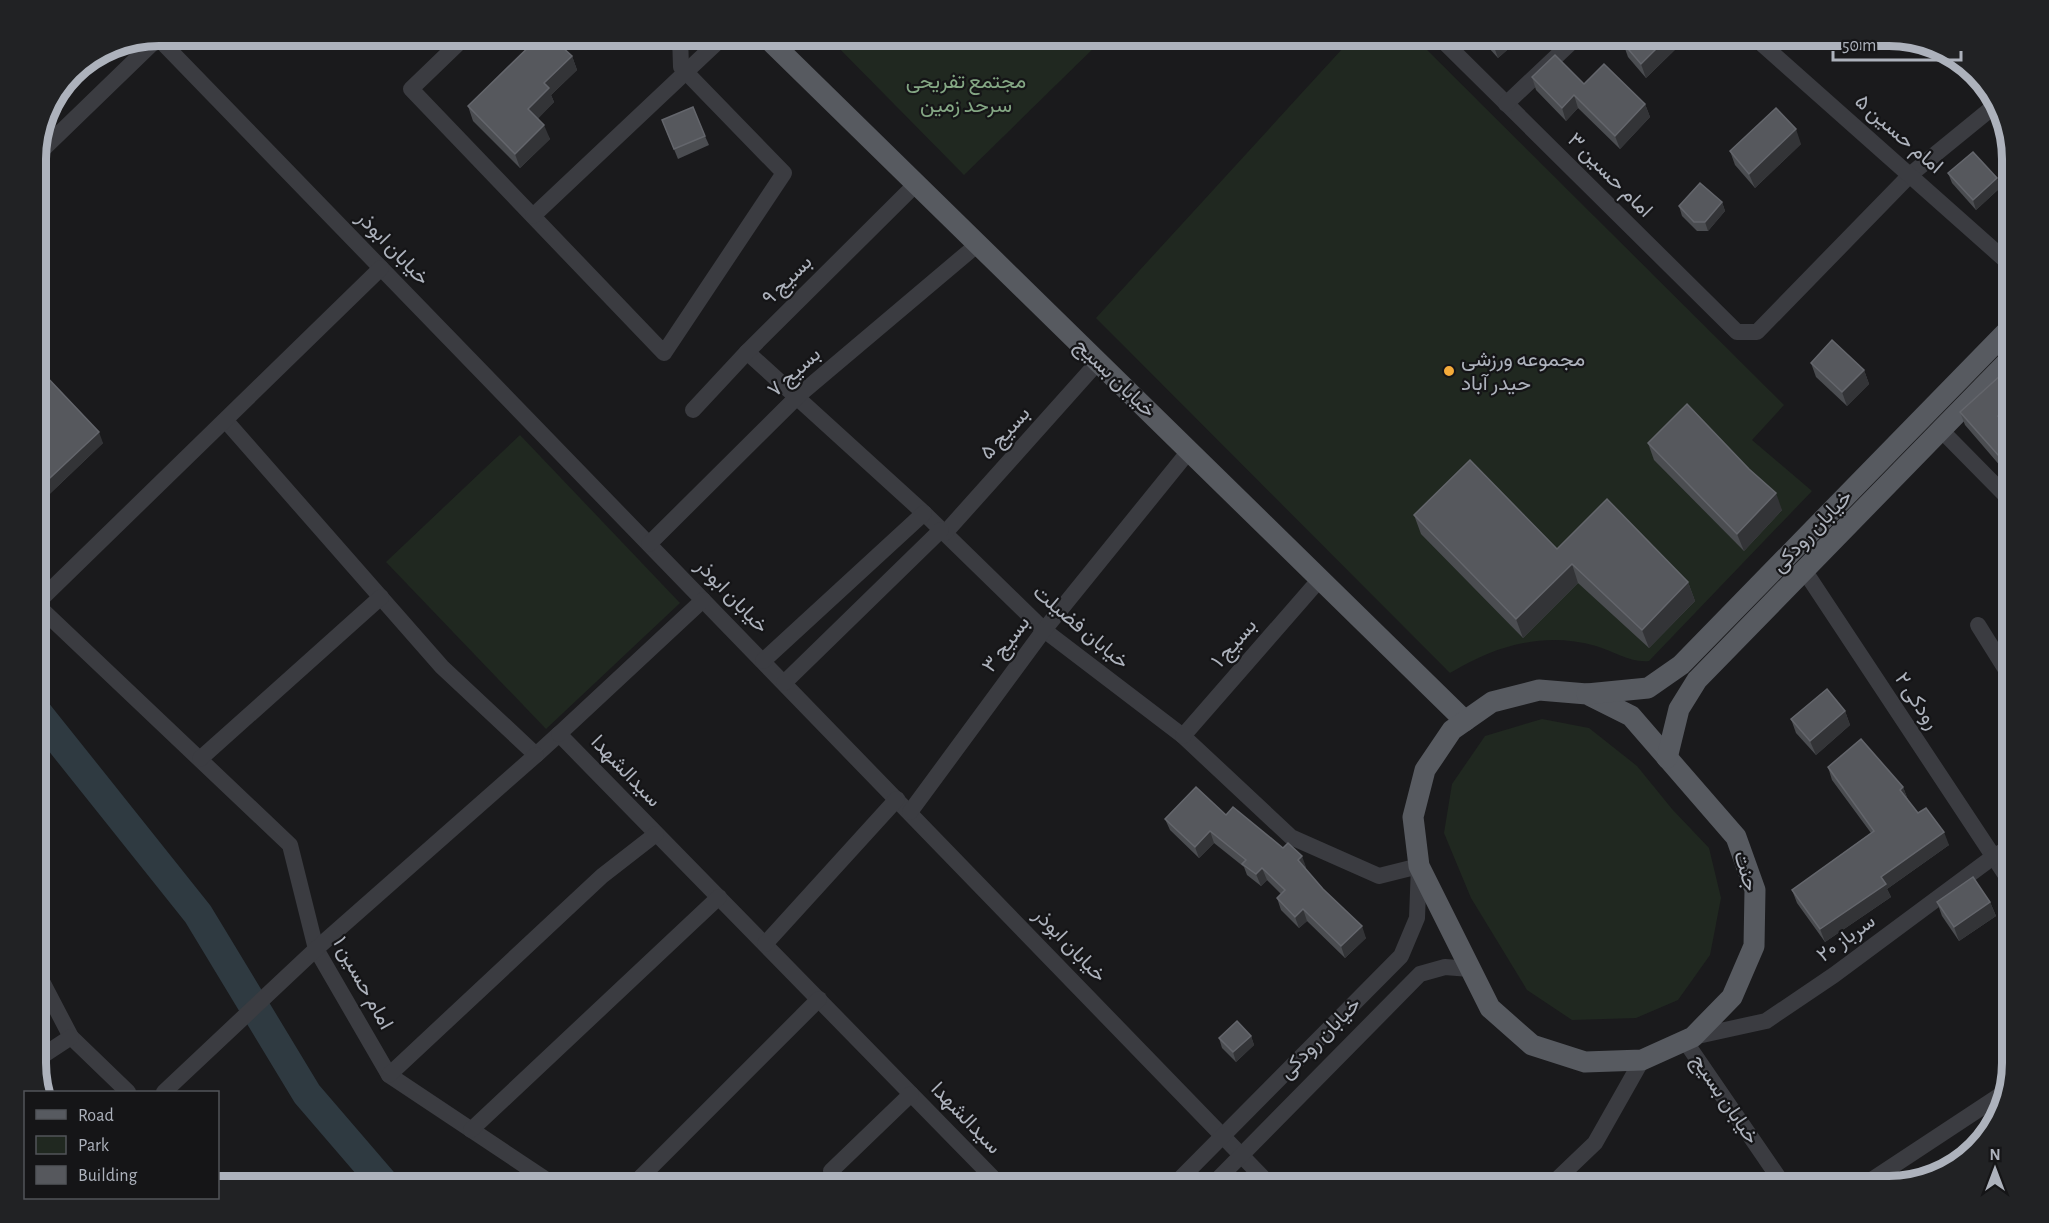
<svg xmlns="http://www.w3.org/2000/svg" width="2049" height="1223" viewBox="0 0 2049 1223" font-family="'Alegreya Sans',Vazirmatn,sans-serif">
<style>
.green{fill:#202820}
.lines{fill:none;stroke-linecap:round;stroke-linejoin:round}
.river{stroke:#2f3a41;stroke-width:30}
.minor{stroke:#3b3c41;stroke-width:16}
.major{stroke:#575a60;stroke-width:21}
.wall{fill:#4b4d51}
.shaded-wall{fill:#333437}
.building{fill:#56585d;stroke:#64666c;stroke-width:1.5}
.poi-dot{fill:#f4ab3a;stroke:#151517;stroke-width:2}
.labels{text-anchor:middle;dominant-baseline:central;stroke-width:4.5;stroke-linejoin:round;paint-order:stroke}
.park-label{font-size:21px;fill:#84a784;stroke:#151517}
.street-label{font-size:21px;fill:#adb2bc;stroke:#151517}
.poi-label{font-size:21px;fill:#adb2bc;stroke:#151517;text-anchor:start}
.rim{fill:none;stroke:#adb2bc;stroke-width:8}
</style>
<rect width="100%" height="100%" fill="#1a1a1c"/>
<!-- green -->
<g class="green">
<path d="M827,36H1106L964,175Z"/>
<path d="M1354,36H1413L1784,405L1752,440L1812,491L1649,661C1630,663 1613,651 1596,646C1543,631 1495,646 1450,673L1096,318Z"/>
<path d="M520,435L680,603L546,729L386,562Z"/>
<path d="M1542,719L1589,728L1637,766L1672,809L1709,848L1721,898L1710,955L1678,1000L1636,1018L1572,1020L1527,990L1471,898L1444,833L1452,784L1485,736Z"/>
</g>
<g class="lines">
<!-- river -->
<path class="river" d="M36,711L198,914L307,1094L387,1187"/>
<!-- minor -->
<g class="minor">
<path d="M466,36L411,89L664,353L784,173L681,67L680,36"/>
<path d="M1438,36L1737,332H1757L1911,174L1998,103"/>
<path d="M1753,36L2013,267"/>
<path d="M158,38L1272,1187"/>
<path d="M1506,104L1578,36"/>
<path d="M36,156L160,36"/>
<path d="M533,216L724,36"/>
<path d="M747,352L924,513L1044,630L1183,736L1291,837L1379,876L1419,866L1417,918L1401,956L1172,1187"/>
<path d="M693,410L747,352L916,184"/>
<path d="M226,421L442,667L536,755L559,734L1002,1187"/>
<path d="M1941,430L2013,503"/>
<path d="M945,533L1098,362"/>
<path d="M649,544L798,396L978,244"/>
<path d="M1804,570L2013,886"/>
<path d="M36,604L290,845L316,949L389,1075L557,1187"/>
<path d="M36,604L381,268"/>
<path d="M1978,625L2013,681"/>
<path d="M763,661L924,513"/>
<path d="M784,683L941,530"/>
<path d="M559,734L703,600"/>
<path d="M1183,736L1320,579"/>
<path d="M200,759L381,597"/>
<path d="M910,812L1044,630L1189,451"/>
<path d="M765,944L897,799"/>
<path d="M36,970L71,1037L128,1092"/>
<path d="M1693,1037L1766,1021L1834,975L1993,857L2013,845"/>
<path d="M1685,1041L1785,1187"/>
<path d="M36,1060L71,1037"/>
<path d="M389,1075L602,876L656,834"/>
<path d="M164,1092L316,949L536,755"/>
<path d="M471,1130L719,897"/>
<path d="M831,1171L911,1094"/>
<path d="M631,1187L819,999"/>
<path d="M1210,1187L1420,974L1445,967L1470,969"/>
<path d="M1549,1187L1595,1143L1642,1060"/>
<path d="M1861,1187L2005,1092"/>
</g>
<!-- major -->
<g class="major">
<path d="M765,36L1465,721"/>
<path d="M1539,690L1587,694L1631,716L1736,837L1755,890L1754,946L1732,997L1693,1037L1642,1060L1585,1062L1532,1045L1490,1008L1419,866L1413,817L1425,770L1452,730L1492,702Z"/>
<path d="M1587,694L1648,688L1681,665L2013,325"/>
<path d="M1667,758L1679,709L1697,680L2013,356"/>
</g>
</g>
<!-- wall -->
<g class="wall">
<path d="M1478,36H1523L1498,58Z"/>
<path d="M1630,36H1689L1646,78L1628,57L1623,43Z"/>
<path d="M572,56L577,70L551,95L554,102L538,118L550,139L520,168L473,121L468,106Z"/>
<path d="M1532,77L1584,84L1645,104L1650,117L1620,149L1578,108L1566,121L1536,90Z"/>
<path d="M662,120L705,136L709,145L678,159Z"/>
<path d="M1801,144L1755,188L1735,165L1730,151Z"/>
<path d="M1948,173L2001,187L1976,210L1952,183Z"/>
<path d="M1722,202L1725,211L1708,231H1697L1682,216L1679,206Z"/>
<path d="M1811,363L1864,370L1869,384L1847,406L1816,377Z"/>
<path d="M36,381L103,443L36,507V453L41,448L36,443Z"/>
<path d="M2013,386V420L2006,426L2013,435V458L2002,468L1965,425L1960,412Z"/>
<path d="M1648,443L1782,510L1744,551L1654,460Z"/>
<path d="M1414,515L1557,549L1688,582L1695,601L1649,648L1578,583L1523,638L1421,534Z"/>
<path d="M1845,711L1850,725L1816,755L1796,733L1791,719Z"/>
<path d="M1828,767L1903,787L1908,800L1918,813L1949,845L1887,889L1891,897L1825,942L1797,903L1792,890L1871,833L1832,780Z"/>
<path d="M1226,815L1306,867L1305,868L1366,938L1345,958L1307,921L1299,928L1281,910L1277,898L1281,894L1267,880L1261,886L1247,875L1244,867L1214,843L1199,858L1170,830L1165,819Z"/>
<path d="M1937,902H1990L1996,916L1959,941L1942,916Z"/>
<path d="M1251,1036L1254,1045L1236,1062L1222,1048L1219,1038Z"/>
</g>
<!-- shaded-wall -->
<g class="shaded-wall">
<path d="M1502,36H1523L1498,58L1493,44Z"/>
<path d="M1554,36H1562L1556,41Z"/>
<path d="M1669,36H1689L1646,78L1641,64Z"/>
<path d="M572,56L577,70L551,95L554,102L534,123L528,109L544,83Z"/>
<path d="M1574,95L1578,108L1566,121L1562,108Z"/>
<path d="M1645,104L1650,117L1620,149L1615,136Z"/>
<path d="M544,125L550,139L520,168L515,154Z"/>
<path d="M1796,129L1801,144L1755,188L1749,174Z"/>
<path d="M1997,178L2001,187L1976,210L1973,200Z"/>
<path d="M1722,202L1725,211L1708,231L1705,222Z"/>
<path d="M1864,370L1869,384L1847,406L1842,392Z"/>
<path d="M2013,403V420L2002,429L1998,416Z"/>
<path d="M99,432L103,443L36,507V491Z"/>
<path d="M2013,442V458L2002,468L1998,455Z"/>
<path d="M1776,493L1782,510L1744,551L1737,534Z"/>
<path d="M1572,564L1578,583L1523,638L1516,619Z"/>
<path d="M1688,582L1695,601L1649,648L1642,630Z"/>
<path d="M1845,711L1850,725L1816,755L1810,741Z"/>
<path d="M1903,787L1908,800L1900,790Z"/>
<path d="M1210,831L1214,843L1199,858L1195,847Z"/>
<path d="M1944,832L1949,845L1887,889L1891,897L1825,942L1820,929L1881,877Z"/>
<path d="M1302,856L1306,867L1302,871L1298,860Z"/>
<path d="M1262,868L1267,880L1261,886L1256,874Z"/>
<path d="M1990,902L1996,916L1959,941L1954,927Z"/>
<path d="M1303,909L1307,921L1299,928L1295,917Z"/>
<path d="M1362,926L1366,938L1345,958L1341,946Z"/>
<path d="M1251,1036L1254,1045L1236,1062L1233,1052Z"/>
</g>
<!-- building -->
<g class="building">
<path d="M540,36H550L572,56L544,83L549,88L528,109L544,125L515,154L468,106Z"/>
<path d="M1486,36H1502L1493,44Z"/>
<path d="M1630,36H1669L1641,64L1623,43Z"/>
<path d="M1555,55L1584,84L1604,64L1645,104L1615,136L1574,95L1562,108L1532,77Z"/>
<path d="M693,107L705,136L674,149L662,120Z"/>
<path d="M1776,108L1796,129L1749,174L1730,151Z"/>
<path d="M1973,152L1997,178L1973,200L1948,173Z"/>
<path d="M1700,183L1722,202L1705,222H1694L1679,206Z"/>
<path d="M1832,340L1864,370L1842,392L1811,363Z"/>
<path d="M44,374L99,432L36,491V453L45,445L36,436V381Z"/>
<path d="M2002,374L2013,386V403L1998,416L2013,435V442L1998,455L1960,412Z"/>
<path d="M1687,404L1749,469L1776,493L1737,534L1648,443Z"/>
<path d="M1470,460L1557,549L1607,499L1688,582L1642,630L1572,564L1516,619L1414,515Z"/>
<path d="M1827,689L1845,711L1810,741L1791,719Z"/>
<path d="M1861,739L1903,787L1900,790L1918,813L1926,808L1944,832L1881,877L1886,884L1820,929L1792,890L1874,831L1828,767Z"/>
<path d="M1196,787L1226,815L1233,807L1283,848L1288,843L1302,856L1298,860L1323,889L1362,926L1341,946L1303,909L1295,917L1277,898L1285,890L1262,868L1256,874L1242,864L1246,860L1210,831L1195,847L1165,819Z"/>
<path d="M1973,877L1990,902L1954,927L1937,902Z"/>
<path d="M1237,1021L1251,1036L1233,1052L1219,1038Z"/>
</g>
<!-- markers -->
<circle class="poi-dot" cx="1449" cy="371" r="6"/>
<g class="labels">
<!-- park labels -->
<g class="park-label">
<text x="966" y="81">مجتمع تفریحی<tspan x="966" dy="24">سرحد زمین</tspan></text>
</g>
<!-- street labels -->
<g class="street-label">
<text transform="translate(1899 134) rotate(41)">امام حسین ۵</text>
<text transform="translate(1610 175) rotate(45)">امام حسین ۳</text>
<text transform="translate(393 248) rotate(46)">خیابان ابوذر</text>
<text transform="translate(787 280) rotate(-45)">بسیج ۹</text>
<text transform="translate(794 372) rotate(-42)">بسیج ۷</text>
<text transform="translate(1115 378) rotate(44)">خیابان بسیج</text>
<text transform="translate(1005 433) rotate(-48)">بسیج ۵</text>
<text transform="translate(1812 531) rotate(-46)">خیابان رودکی</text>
<text transform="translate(732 596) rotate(46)">خیابان ابوذر</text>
<text transform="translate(1081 627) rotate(40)">خیابان فضیلت</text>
<text transform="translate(1234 643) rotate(-49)">بسیج ۱</text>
<text transform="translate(1006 644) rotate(-53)">بسیج ۳</text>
<text transform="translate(1917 701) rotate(57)">رودکی ۲</text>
<text transform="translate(626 771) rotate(46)">سیدالشهدا</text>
<text transform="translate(1746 871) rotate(73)">جنت</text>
<text transform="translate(1846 938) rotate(-36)">سرباز ۲۰</text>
<text transform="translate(1070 945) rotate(46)">خیابان ابوذر</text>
<text transform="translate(363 983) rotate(61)">امام حسین ۱</text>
<text transform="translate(1320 1038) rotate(-45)">خیابان رودکی</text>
<text transform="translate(1725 1099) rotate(56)">خیابان بسیج</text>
<text transform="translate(966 1118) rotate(46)">سیدالشهدا</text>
</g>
<!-- poi labels -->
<g class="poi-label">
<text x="1461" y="359">مجموعه ورزشی<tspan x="1461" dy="24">حیدر آباد</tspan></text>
</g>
</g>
<!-- crop -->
<path d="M0 0H2049V1223H0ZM159 46H1889A113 113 0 0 1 2002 159V1063A113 113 0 0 1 1889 1176H159A113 113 0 0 1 46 1063V159A113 113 0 0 1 159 46Z" fill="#212224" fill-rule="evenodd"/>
<path class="rim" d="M159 46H1889A113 113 0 0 1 2002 159V1063A113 113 0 0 1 1889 1176H159A113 113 0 0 1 46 1063V159A113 113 0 0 1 159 46Z"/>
<!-- legend -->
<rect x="24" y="1091" width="195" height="108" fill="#151517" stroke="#525459" stroke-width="1.5"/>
<rect x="36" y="1110" width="30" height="9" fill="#575a60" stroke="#525459" stroke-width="1.5"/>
<text x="78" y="1121" font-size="18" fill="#adb2bc">Road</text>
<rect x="36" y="1136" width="30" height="18" fill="#202820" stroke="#525459" stroke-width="1.5"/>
<text x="78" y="1151" font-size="18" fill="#adb2bc">Park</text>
<rect x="36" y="1166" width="30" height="18" fill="#56585d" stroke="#525459" stroke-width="1.5"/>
<text x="78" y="1181" font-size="18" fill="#adb2bc">Building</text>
<!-- north arrow -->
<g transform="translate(1995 1169)" stroke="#151517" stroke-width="4.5" paint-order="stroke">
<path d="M0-4.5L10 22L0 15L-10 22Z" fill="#adb2bc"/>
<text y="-9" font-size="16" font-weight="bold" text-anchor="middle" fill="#adb2bc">N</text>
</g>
<!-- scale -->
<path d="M1833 51v9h128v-9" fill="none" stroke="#adb2bc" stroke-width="3"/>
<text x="1842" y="51" font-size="18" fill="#adb2bc" stroke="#151517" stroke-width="4.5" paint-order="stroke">50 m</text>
</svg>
